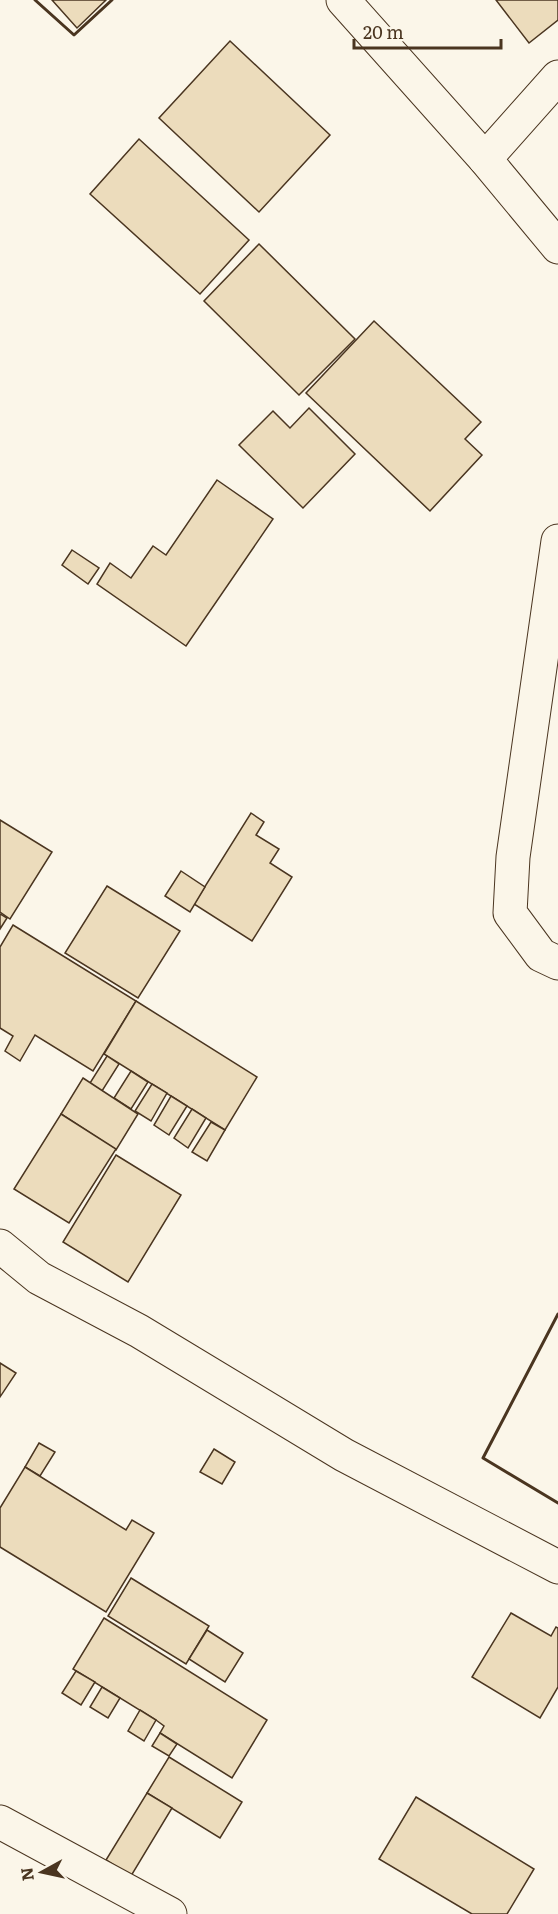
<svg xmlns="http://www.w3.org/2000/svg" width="558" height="1914" viewBox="0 0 558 1914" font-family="Literata,serif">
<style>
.building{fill:#ecdcbc;stroke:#4a3520;stroke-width:1.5}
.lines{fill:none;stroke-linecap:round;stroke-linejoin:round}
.minor-casing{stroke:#4a3520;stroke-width:35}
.minor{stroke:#fbf6e9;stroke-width:33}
.wall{stroke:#4a3520;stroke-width:3}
</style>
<rect width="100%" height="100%" fill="#fbf6e9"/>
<!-- building -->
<g class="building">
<path d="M52,0H106L77,28Z"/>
<path d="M496,0H558V20L529,43Z"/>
<path d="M230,41L330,135L259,212L159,118Z"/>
<path d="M139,139L249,240L200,294L90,194Z"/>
<path d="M259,244L355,339L299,395L204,301Z"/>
<path d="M374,321L481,422L465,439L482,455L430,511L306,393Z"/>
<path d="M309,408L355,454L303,508L239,445L273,411L290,428Z"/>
<path d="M217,480L273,519L186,646L97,584L110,563L131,578L153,546L166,555Z"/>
<path d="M72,550L99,568L88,584L62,565Z"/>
<path d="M251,813L264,822L256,835L279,849L270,863L292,877L252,941L194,904Z"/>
<path d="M0,820L52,852L10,919L0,912Z"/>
<path d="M181,871L205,887L190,912L165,896Z"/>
<path d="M107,886L180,931L138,998L65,953Z"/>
<path d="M0,914L7,918L0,929Z"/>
<path d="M13,925L136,1001L93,1071L35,1035L20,1061L5,1051L13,1036L0,1028V947Z"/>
<path d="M136,1001L257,1077L225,1130L104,1054Z"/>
<path d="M107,1056L119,1064L102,1091L90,1083Z"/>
<path d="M131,1071L148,1082L131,1109L114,1098Z"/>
<path d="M83,1078L138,1114L116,1150L61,1114Z"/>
<path d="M152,1084L167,1093L151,1121L135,1111Z"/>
<path d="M171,1096L187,1106L169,1135L154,1125Z"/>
<path d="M192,1109L206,1118L188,1148L174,1138Z"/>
<path d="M61,1114L116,1149L69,1223L14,1189Z"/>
<path d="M211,1122L225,1130L207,1161L192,1152Z"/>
<path d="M116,1155L181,1195L128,1282L63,1242Z"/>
<path d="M0,1363L16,1373L0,1397Z"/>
<path d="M39,1443L55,1452L40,1476L25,1467Z"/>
<path d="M214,1449L235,1462L222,1484L200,1472Z"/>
<path d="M25,1467L126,1530L132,1520L154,1533L106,1612L0,1547V1508Z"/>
<path d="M131,1578L209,1626L186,1664L108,1616Z"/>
<path d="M511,1613L551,1636L556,1627L558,1628V1687L540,1718L472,1677Z"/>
<path d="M104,1618L267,1720L232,1778L160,1733L164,1726L156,1720L73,1669Z"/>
<path d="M207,1630L243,1653L225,1682L189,1659Z"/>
<path d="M76,1671L95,1682L81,1705L62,1693Z"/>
<path d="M102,1687L120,1698L108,1718L90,1707Z"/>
<path d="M140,1710L156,1720L144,1741L128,1731Z"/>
<path d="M160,1733L177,1744L169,1756L152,1746Z"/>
<path d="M169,1757L242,1802L220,1838L147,1793Z"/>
<path d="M147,1793L172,1808L131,1876L106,1860Z"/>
<path d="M416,1797L534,1869L507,1914H472L379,1859Z"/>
</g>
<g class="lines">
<defs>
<g id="minor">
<path d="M343,0L485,159L558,247"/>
<path d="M485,159L558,77"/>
<path d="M558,541L513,857L510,913L541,955L558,963"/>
<path d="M0,1246L39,1278L139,1331L344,1455L558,1567"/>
<path d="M0,1822L170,1914"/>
</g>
</defs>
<!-- minor casing -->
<use href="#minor" class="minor-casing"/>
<!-- minor -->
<use href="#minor" class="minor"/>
<!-- wall -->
<g class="wall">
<path d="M35,0L74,35L112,0"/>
<path d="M558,1314L483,1458L558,1503"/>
</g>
</g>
<!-- north arrow -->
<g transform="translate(42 1872) rotate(262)" stroke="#fbf6e9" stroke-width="4.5" paint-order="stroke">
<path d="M0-4.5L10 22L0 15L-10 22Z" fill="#4a3520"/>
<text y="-9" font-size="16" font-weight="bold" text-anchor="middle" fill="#4a3520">N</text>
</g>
<!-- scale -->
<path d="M354 39v9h147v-9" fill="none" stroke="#4a3520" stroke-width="3"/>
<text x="363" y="39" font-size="18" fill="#4a3520" stroke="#fbf6e9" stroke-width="4.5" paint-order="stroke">20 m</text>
</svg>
